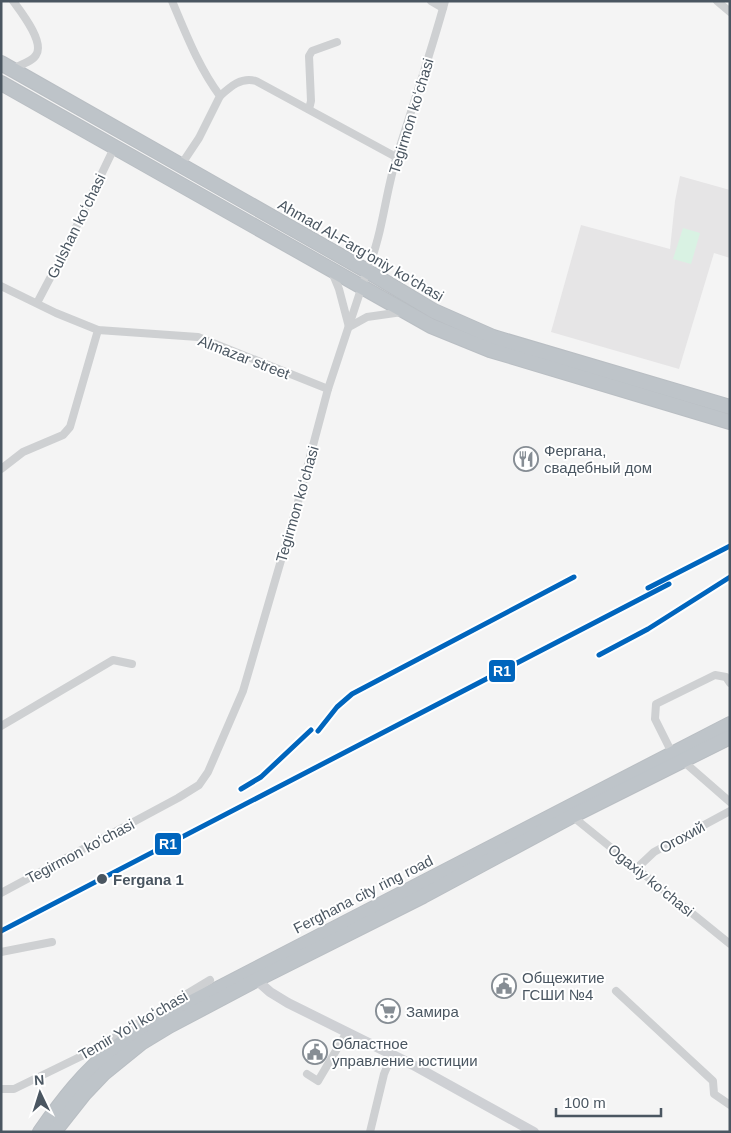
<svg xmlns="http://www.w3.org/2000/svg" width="731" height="1133" viewBox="0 0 731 1133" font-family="Helvetica,sans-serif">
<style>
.education{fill:#e6e5e6}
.pitch{fill:#d9f2e3}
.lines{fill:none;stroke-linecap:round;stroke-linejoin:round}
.highway-casing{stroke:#b9bec3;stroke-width:16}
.street{stroke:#ced0d2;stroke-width:8}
.secondary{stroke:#ced0d4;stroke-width:10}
.highway{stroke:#bec4c9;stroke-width:14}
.rail-1-casing{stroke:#fff;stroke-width:9}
.rail-1{stroke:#0065bd;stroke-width:5}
.stop-dot{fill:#4a5661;stroke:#fff;stroke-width:2}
.labels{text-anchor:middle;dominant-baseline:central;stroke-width:4;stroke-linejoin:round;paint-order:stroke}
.street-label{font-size:15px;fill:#4a5661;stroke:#fff}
.poi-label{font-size:15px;fill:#4a5661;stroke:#fff;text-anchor:start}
.stop-label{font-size:15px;font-weight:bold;fill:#4a5661;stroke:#fff;text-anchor:start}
.line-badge{stroke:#fff;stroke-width:2}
.badge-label{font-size:14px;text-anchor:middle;font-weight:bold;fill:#fff}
</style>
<rect width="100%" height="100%" fill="#f4f4f4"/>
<!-- education -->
<path class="education" d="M680,176L730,190V258L714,253L679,369L551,332L581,225L670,249L675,201Z"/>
<!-- pitch -->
<path class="pitch" d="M683,228L700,233L691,264L673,259Z"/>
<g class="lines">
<defs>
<g id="highway">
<path d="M1,63L367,271L434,311L493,337L730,407"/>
<path d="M1,83L431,326L490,350L730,422"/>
<path d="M40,1132C61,1102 85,1070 115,1048C130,1036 147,1027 163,1017L730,724"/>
<path d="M54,1132L84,1094L104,1073L141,1043L169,1026L256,980L423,896L572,816L730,737"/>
</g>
</defs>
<!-- highway casing -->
<use href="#highway" class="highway-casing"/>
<!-- street -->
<g class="street">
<path d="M172,1C186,34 199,68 220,96L199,138L181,165"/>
<path d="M431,1L443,8"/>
<path d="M717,1L730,12"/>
<path d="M12,69C19,65 32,62 36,55C45,42 21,12 13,1"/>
<path d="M220,96C231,86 241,77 256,81L396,157"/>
<path d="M309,109L311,101L309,56L312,51L337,42"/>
<path d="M332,272L339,289L349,327L367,317L402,312"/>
<path d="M1,286L56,313L98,330L198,337L328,389"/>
<path d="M37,303L68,244L114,148"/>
<path d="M1,469L23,452L63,435L70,427L98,330"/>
<path d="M1,726L113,660L132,664"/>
<path d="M672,753L655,719L656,704L715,675L726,677L730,683"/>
<path d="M683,761L730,802"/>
<path d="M572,816L730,944"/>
<path d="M637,868L654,852L730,811"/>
<path d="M1,893L178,798L199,785L208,772L243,691L298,502L328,389L367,271C383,234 385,193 397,156C413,104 431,53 445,1"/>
<path d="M1,952L52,942"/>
<path d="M616,991L713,1081L714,1094L730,1105"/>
<path d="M307,1074L318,1081L347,1032"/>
<path d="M1,1089H14L92,1051L210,980"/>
<path d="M370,1132L384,1074L392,1055"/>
</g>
<!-- secondary -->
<path class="secondary" d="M253,977L270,992L288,1003L413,1065L534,1132"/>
<!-- highway -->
<use href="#highway" class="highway"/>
<defs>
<g id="rail-1">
<path d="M648,588L730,546"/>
<path d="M599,655L648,629L730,577"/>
<path d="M318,731L337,707L352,694L574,577"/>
<path d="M241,789L261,777L311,730"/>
<path d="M1,931L669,584"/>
</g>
</defs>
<!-- rail-1 casing -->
<use href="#rail-1" class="rail-1-casing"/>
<!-- rail-1 -->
<use href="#rail-1" class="rail-1"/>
</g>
<!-- icons -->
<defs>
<symbol id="restaurant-ring" viewBox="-11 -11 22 22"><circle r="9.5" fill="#fff" stroke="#868d94" stroke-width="1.5"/><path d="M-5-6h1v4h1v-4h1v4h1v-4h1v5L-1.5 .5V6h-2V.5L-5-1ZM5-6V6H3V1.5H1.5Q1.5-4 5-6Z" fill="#868d94"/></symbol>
<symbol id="civic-ring" viewBox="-11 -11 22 22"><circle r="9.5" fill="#fff" stroke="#868d94" stroke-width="1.5"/><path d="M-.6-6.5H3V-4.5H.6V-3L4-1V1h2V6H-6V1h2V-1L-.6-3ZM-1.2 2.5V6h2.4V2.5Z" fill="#868d94"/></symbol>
<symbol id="supermarket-ring" viewBox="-11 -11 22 22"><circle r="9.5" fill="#fff" stroke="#868d94" stroke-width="1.5"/><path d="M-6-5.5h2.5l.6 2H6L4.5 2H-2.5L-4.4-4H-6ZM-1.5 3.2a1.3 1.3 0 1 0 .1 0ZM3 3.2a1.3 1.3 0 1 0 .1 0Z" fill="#868d94"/></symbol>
</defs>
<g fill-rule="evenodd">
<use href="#restaurant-ring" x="512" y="445" width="28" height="28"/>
<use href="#civic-ring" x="490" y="972" width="28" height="28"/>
<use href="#supermarket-ring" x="374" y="997" width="28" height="28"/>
<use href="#civic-ring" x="301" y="1038" width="28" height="28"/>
</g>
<!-- markers -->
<circle class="stop-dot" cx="102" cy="879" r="6"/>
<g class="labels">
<!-- street labels -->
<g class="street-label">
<text transform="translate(411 116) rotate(-73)">Tegirmon koʻchasi</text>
<text transform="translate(76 226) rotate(-64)">Gulshan koʻchasi</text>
<text transform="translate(361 250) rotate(30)">Ahmad Al-Farg'oniy ko'chasi</text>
<text transform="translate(244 357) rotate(21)">Almazar street</text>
<text transform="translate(297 504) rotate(-74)">Tegirmon koʻchasi</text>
<text transform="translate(682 837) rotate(-29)">Огохий</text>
<text transform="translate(80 851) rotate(-28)">Tegirmon koʻchasi</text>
<text transform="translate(651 880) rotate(39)">Ogaxiy koʻchasi</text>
<text transform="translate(363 894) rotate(-27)">Ferghana city ring road</text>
<text transform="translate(133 1025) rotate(-30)">Temir Yoʻl koʻchasi</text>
</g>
<!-- poi labels -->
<g class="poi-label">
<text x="544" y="450">Фергана,<tspan x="544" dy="17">свадебный дом</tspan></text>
<text x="522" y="977">Общежитие<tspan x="522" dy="17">ГСШИ №4</tspan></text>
<text x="406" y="1011">Замира</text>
<text x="332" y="1043">Областное<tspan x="332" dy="17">управление юстиции</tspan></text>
</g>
<!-- stop labels -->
<g class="stop-label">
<text x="113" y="879">Fergana 1</text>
</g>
</g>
<g class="line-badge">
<rect x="488" y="659" width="28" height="24" rx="5" fill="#0065bd"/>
<rect x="154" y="832" width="28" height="24" rx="5" fill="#0065bd"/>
</g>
<g class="badge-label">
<text x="502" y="676">R1</text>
<text x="168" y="849">R1</text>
</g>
<!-- border -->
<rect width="731" height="1133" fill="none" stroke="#4a5661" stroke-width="5"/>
<!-- north arrow -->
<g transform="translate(40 1093) rotate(356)" stroke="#ffffff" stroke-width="4" paint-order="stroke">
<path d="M0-4L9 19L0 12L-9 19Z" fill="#4a5661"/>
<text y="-8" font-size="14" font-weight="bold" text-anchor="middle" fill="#4a5661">N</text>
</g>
<!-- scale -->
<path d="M556 1108v8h105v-8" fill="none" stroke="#4a5661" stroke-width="2.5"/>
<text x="564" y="1108" font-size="15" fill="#4a5661" stroke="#ffffff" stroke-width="4" paint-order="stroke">100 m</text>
</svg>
